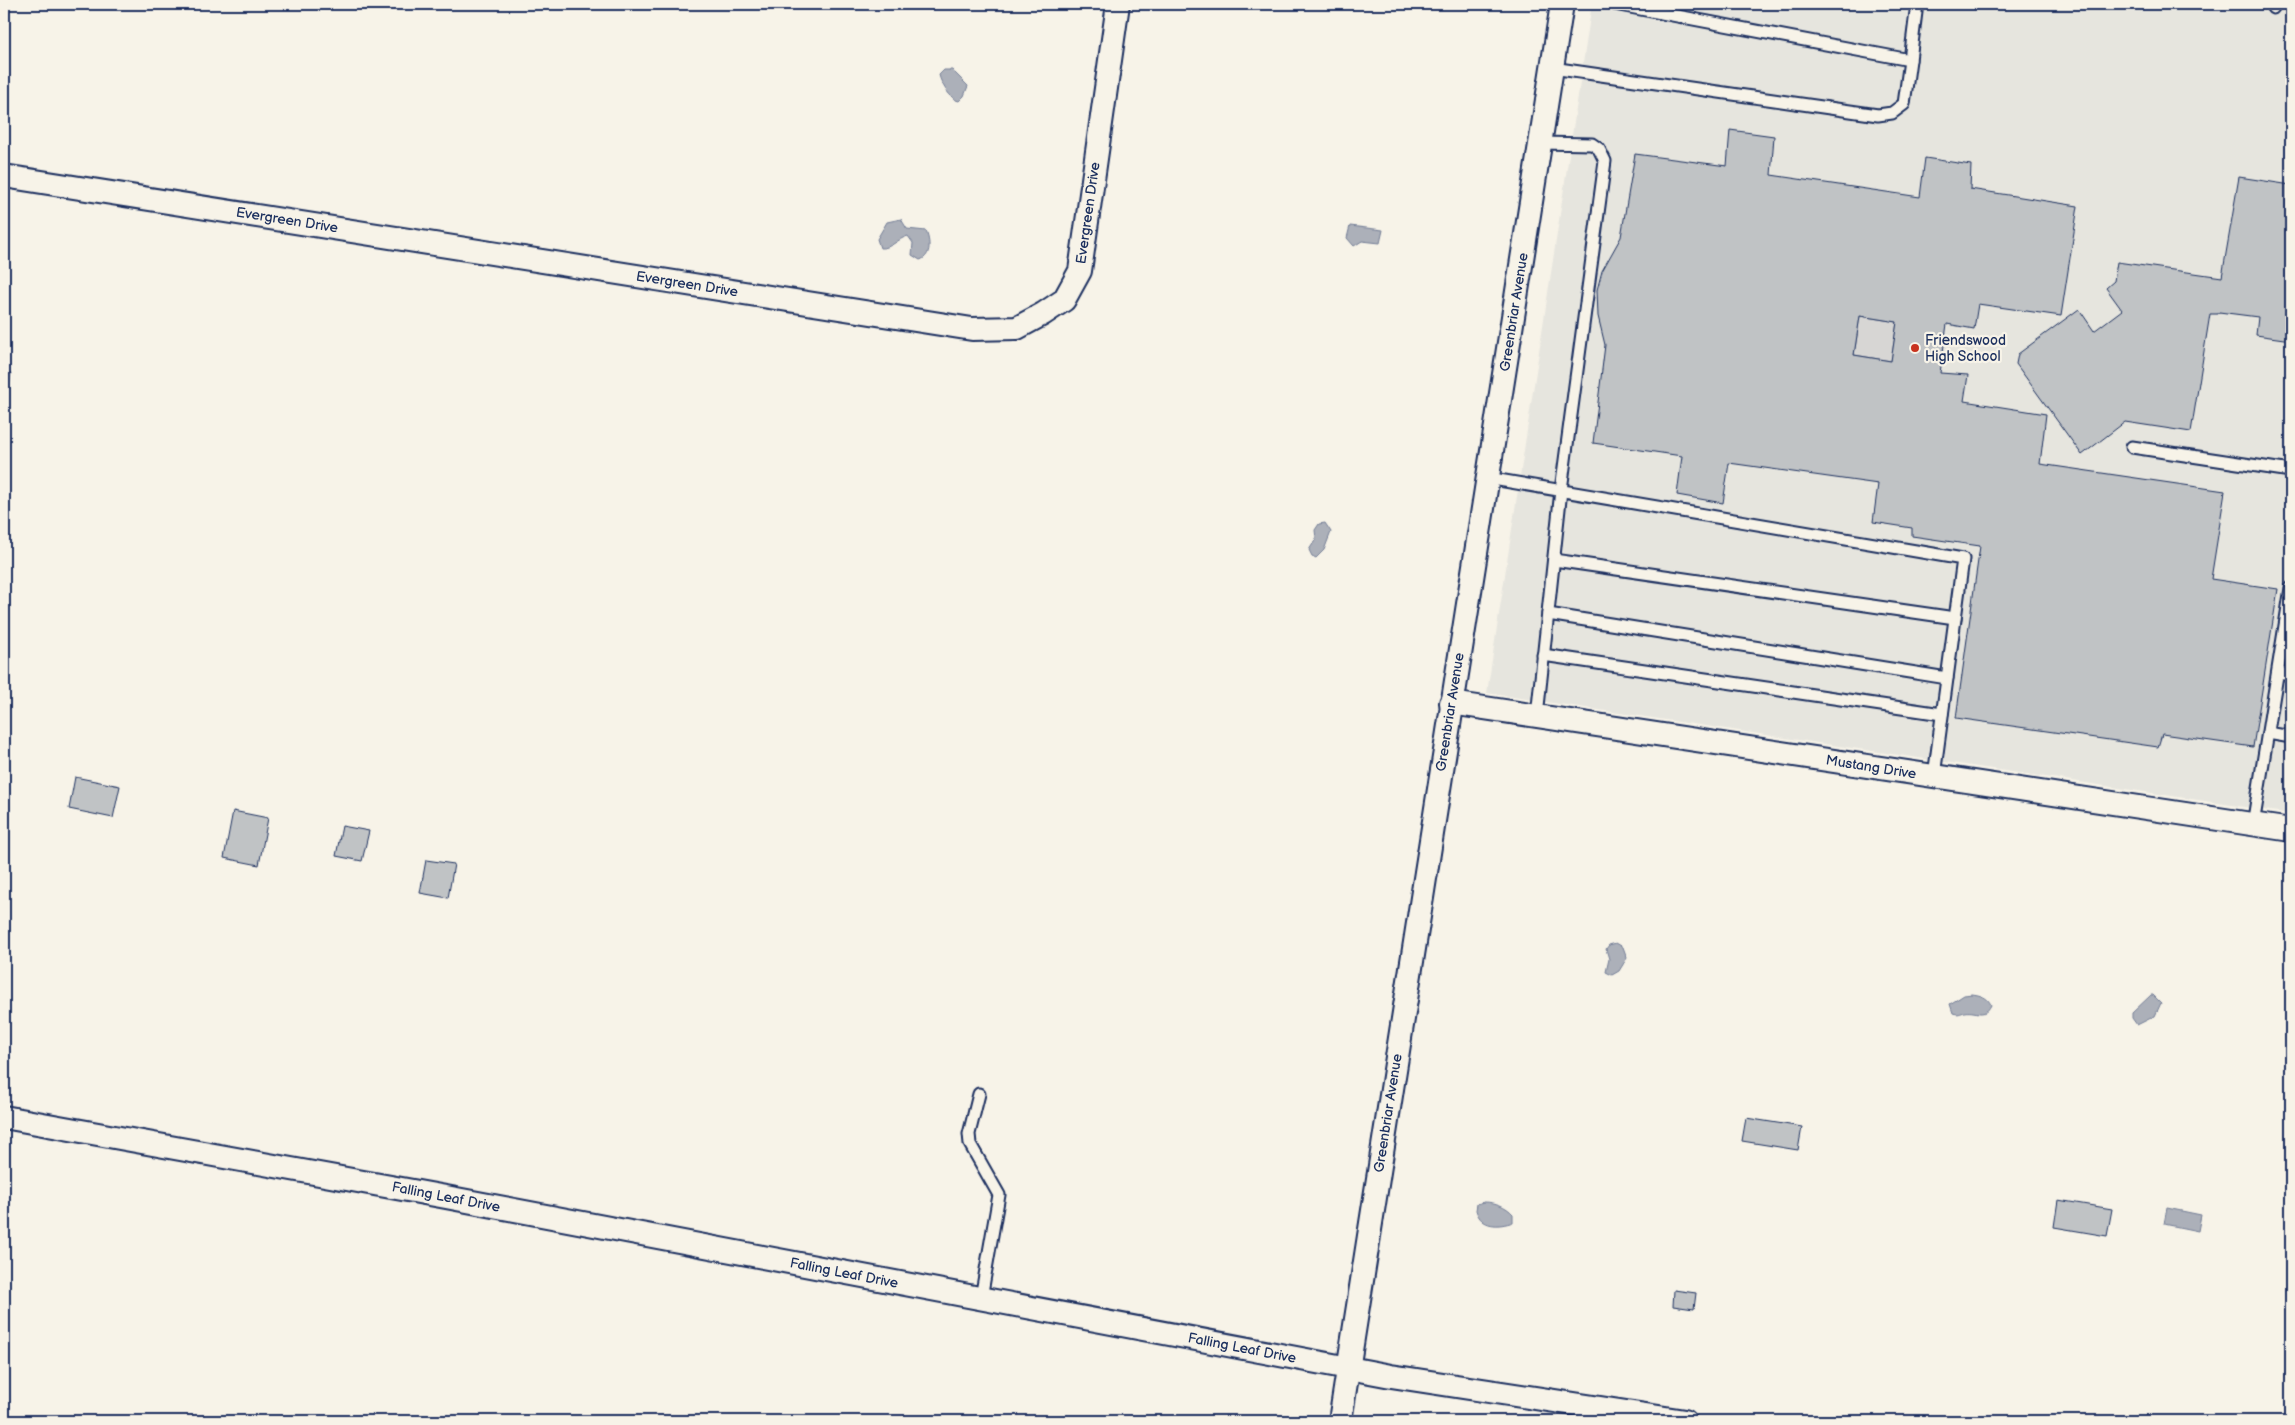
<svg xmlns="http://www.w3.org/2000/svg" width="2295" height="1425" viewBox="0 0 2295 1425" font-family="'Balsamiq Sans',sans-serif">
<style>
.built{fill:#e6e5de}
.green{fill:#d7d6d4;stroke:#798299}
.water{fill:#acb0b9;stroke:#727c95}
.building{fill:#c0c3c5;stroke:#1b2f5e;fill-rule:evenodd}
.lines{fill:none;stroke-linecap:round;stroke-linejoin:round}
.lane-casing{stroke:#1b2f5e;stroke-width:15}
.street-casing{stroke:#1b2f5e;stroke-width:26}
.lane{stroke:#f7f3e8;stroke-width:11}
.street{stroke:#f7f3e8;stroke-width:22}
.poi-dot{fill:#c8321e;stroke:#f7f3e8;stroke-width:2}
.labels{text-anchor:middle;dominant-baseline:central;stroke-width:4.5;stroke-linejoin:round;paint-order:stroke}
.street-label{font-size:14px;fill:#1b2f5e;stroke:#f7f3e8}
.poi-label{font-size:14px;fill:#1b2f5e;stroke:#f7f3e8;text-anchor:start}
</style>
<rect width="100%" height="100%" fill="#f7f3e8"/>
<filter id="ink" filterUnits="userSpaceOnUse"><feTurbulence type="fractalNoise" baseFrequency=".02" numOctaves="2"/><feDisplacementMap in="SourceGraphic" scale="10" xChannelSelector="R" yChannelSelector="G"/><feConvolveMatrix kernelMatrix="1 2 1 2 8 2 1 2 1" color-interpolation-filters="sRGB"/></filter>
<g filter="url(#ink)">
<!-- built -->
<path class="built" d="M1592,4H2291V814L1487,693Z"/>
<!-- green -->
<path class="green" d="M1860,316L1897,322L1891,361L1854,355Z"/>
<!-- water -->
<g class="water">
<path d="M944,70H952L968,86L964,96L959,101C951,100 941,84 939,75Z"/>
<path d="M901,219L907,229L926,231C930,241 932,256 920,260L912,255L913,243L908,236C897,239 891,249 880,248L877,239L887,222Z"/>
<path d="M1350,226L1383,230L1380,243L1362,241L1354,246L1347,238Z"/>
<path d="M4,371L11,373L9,389L4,388Z"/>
<path d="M1325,523L1331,532L1324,550L1316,558L1312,556L1309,550L1316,539L1315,530L1319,524Z"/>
<path d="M1616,943L1623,947L1627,958L1619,971L1612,975L1606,972L1609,959L1606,949L1609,945Z"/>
<path d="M1972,994C1980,995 1988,997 1991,1005C1984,1019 1977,1010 1965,1012C1960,1013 1959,1015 1953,1013L1950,1004L1964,995Z"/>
<path d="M2151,995H2153L2161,1003L2155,1016L2137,1025L2132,1018V1013Z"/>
<path d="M1484,1202C1495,1202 1506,1206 1513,1214V1222C1499,1227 1481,1228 1476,1210L1477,1204Z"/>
<path d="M2167,1208L2201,1215L2198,1231L2164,1224Z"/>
</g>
<!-- building -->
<g class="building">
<path d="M1730,130L1774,136L1771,175L1920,197L1925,158L1971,165L1970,189L2078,206L2061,316L1978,304L1974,329L1947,324L1940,373L1968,375L1964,401L2046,414L2040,464L2225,491L2211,579L2278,589L2253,747L2162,734L2158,747L1956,718L1980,546L1912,536V528L1873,522L1878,484L1729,463L1723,503L1677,495L1682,456L1593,443L1605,345L1598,316L1597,290L1602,271L1621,237L1635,154L1727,166ZM1860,316L1897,322L1891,361L1854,355Z"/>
<path d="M2239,177L2291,185V340L2256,335L2258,317L2219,312L2218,314H2210L2191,432L2125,422L2082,455L2016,364L2018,354L2079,309L2094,331L2122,310L2106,288L2114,281L2117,262L2222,277Z"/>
<path d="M75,777L120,786L113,818L69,809Z"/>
<path d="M233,811L268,818L259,865L224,858Z"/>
<path d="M342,826L369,831L362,861L336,856Z"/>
<path d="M426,860L454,864L448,898L420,893Z"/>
<path d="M1746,1118L1802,1127L1798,1150L1742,1141Z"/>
<path d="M2058,1200L2112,1209L2107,1236L2054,1227Z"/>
<path d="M1674,1290L1696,1293L1694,1309L1673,1306Z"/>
</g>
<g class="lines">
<defs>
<g id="lane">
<path d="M2273,8L2274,4"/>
<path d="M1910,60L1917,4"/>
<path d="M1552,68L1878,115L1892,113L1904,104L1910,60L1614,4"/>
<path d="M2132,447L2291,471"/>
<path d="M1487,478L1963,559L1934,776"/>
<path d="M1554,560L1955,618"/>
<path d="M1548,614L1947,678"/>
<path d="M1543,655L1942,714"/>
<path d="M2278,673L2291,675"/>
<path d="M1537,716L1561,490L1605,161L1599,149L1592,144L1541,143"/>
<path d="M2268,733L2291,737"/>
<path d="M2253,825L2291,588"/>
<path d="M979,1094L969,1134L970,1144L999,1195L981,1298"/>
</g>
<g id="street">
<path d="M4,176L972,329L1017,328L1043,314L1064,300L1080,271L1118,4"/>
<path d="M1451,703L2291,830"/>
<path d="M4,1117L446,1197L1391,1376L1685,1421"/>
<path d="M1340,1421L1562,4"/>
</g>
</defs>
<!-- lane casing -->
<use href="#lane" class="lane-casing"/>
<!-- street casing -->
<use href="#street" class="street-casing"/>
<!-- lane -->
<use href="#lane" class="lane"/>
<!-- street -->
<use href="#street" class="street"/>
</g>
</g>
<!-- markers -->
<circle class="poi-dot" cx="1915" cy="348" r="5"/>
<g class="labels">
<!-- street labels -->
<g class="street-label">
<text transform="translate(1088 213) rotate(-82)">Evergreen Drive</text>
<text transform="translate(287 220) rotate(9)">Evergreen Drive</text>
<text transform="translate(687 284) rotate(9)">Evergreen Drive</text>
<text transform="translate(1514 312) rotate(-81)">Greenbriar Avenue</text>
<text transform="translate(1450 712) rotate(-81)">Greenbriar Avenue</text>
<text transform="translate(1871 767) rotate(9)">Mustang Drive</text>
<text transform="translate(1388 1113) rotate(-81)">Greenbriar Avenue</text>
<text transform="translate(446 1197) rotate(11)">Falling Leaf Drive</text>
<text transform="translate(844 1273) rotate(11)">Falling Leaf Drive</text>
<text transform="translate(1242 1348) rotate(11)">Falling Leaf Drive</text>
</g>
<!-- poi labels -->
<g class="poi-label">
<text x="1925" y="340">Friendswood<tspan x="1925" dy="16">High School</tspan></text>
</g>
</g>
<!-- margin -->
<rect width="2295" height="1425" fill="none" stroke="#f7f3e8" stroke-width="20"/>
<rect x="10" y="10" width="2275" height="1405" fill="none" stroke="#1b2f5e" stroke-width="2" filter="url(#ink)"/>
</svg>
